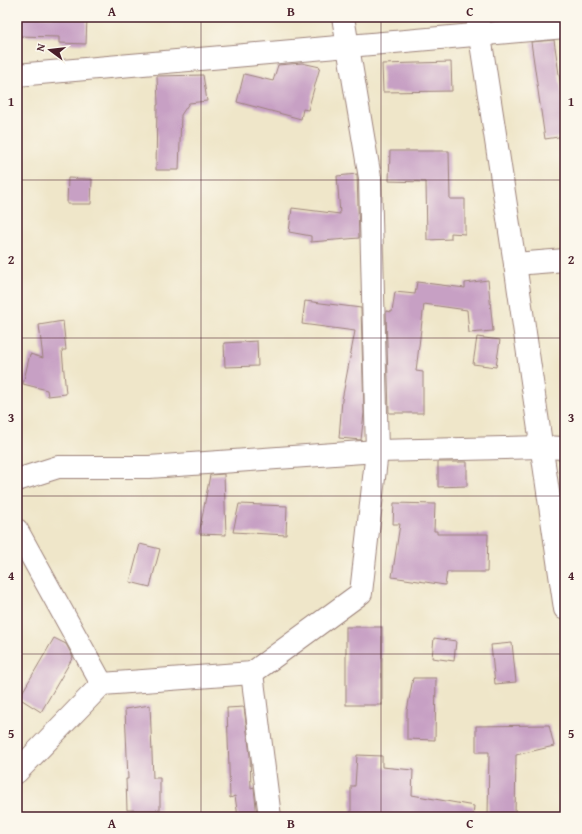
<svg xmlns="http://www.w3.org/2000/svg" width="582" height="834" viewBox="0 0 582 834" font-family="'Gentium Book Plus',serif">
<style>
.building{fill:#c7a0c4}
.lines{fill:none;stroke-linecap:round;stroke-linejoin:round}
.street-casing{stroke:#9c827a;stroke-width:24}
.street{stroke:#fff;stroke-width:22}
.grid{fill:none;stroke:#4a1f2b;stroke-width:1;stroke-opacity:0.55}
.neatline{fill:none;stroke:#4a1f2b;stroke-width:1.5}
.grid-label{font-size:13px;text-anchor:middle;font-weight:bold;fill:#4a1f2b}
</style>
<rect width="100%" height="100%" fill="#fbf7ec"/>
<filter id="ink" filterUnits="userSpaceOnUse"><feTurbulence type="fractalNoise" baseFrequency=".025" numOctaves="2"/><feDisplacementMap in="SourceGraphic" scale="8" xChannelSelector="R" yChannelSelector="G"/><feConvolveMatrix kernelMatrix="1 2 1 2 8 2 1 2 1" color-interpolation-filters="sRGB"/></filter>
<filter id="wash" filterUnits="userSpaceOnUse"><feTurbulence type="fractalNoise" baseFrequency=".012" numOctaves="4" result="noise"/><feDisplacementMap in="SourceGraphic" scale="16" xChannelSelector="R" yChannelSelector="G"/><feGaussianBlur stdDeviation="0.9" result="paint"/><feColorMatrix in="noise" values="0 0 0 0 0 0 0 0 0 0 0 0 0 0 0 0 0 1.4 0 .05"/><feComposite in="paint" operator="in"/></filter>
<g filter="url(#wash)">
<rect width="100%" height="100%" fill="#efe6c9"/>
<g id="blocks">
<!-- building -->
<g class="building">
<path d="M17,17H87L86,44L59,43V37L17,36Z"/>
<path d="M554,40L565,115V136L545,139L531,42Z"/>
<path d="M451,62L452,91L383,92L382,64Z"/>
<path d="M302,63L320,67L308,110L303,109L301,119L237,102L244,74L273,81L278,65Z"/>
<path d="M203,75L207,101L189,103L181,115L179,170H156L157,105H158L157,76Z"/>
<path d="M390,151H449L450,199H465V234L451,233V239L427,240L426,182L389,181Z"/>
<path d="M357,174L359,238L311,242V236L289,232L292,208L340,214L337,176Z"/>
<path d="M68,178L92,179L91,204H67Z"/>
<path d="M488,280L493,331L469,333L467,310L424,304L416,371L423,372V413H389L386,311L392,312L395,292L415,294L417,282L465,288V283Z"/>
<path d="M305,301L361,308L364,413L361,440L339,438L342,400L355,331L302,324Z"/>
<path d="M63,321L66,350H62L66,394L48,396L47,390L23,384L30,354L43,358L39,325Z"/>
<path d="M477,337L500,340L496,367L473,364Z"/>
<path d="M257,341L258,366L225,367L224,343Z"/>
<path d="M438,462H467V486L438,487Z"/>
<path d="M224,474L226,535L199,534L210,475Z"/>
<path d="M394,503L435,504L434,531H437V534H488L487,572H447L445,585L392,577L400,524H393Z"/>
<path d="M239,504L287,506L286,535L233,532Z"/>
<path d="M140,544L160,549L150,587L130,582Z"/>
<rect x="346" y="627" width="36" height="78"/>
<path d="M54,638L66,644L73,657L41,712L19,698Z"/>
<path d="M434,638L456,641L454,661L432,658Z"/>
<path d="M512,643L516,682L495,684L491,645Z"/>
<path d="M413,678H436L435,740L407,739V711Z"/>
<path d="M150,705L153,778H160V810H127L126,779H128L125,709Z"/>
<path d="M244,707L250,755L251,788L254,787L257,817H238L235,796L230,798L227,708Z"/>
<path d="M549,725L554,746L516,755L515,817H488L489,752H476V726Z"/>
<path d="M357,755L382,756V767L413,770L412,795L474,806L473,817H382V814L351,813V786H355Z"/>
</g>
</g>
</g>
<g filter="url(#ink)">
<use href="#blocks" fill-opacity="0" stroke="#9c827a" stroke-width="1"/>
<g class="lines">
<defs>
<g id="street">
<path d="M477,17L515,264L565,609"/>
<path d="M17,75L565,27"/>
<path d="M515,264L565,260"/>
<path d="M17,480L58,467H149L377,451L541,447L565,448"/>
<path d="M17,530L102,684"/>
<path d="M252,673L270,817"/>
<path d="M17,772L102,684L252,673L361,593L377,451L370,178L343,17"/>
</g>
</defs>
<!-- street casing -->
<use href="#street" class="street-casing"/>
<!-- street -->
<use href="#street" class="street"/>
</g>
</g>
<!-- grid -->
<path class="grid" d="M201,17V817M381,17V817M17,180H565M17,338H565M17,496H565M17,654H565"/>
<!-- margin -->
<rect width="582" height="834" fill="none" stroke="#fbf7ec" stroke-width="44"/>
<!-- north arrow -->
<g transform="translate(50 50) rotate(285)" stroke="#fbf7ec" stroke-width="3" paint-order="stroke">
<path d="M0-3L7 15L0 10L-7 15Z" fill="#4a1f2b"/>
<text y="-6" font-size="11" font-weight="bold" text-anchor="middle" fill="#4a1f2b">N</text>
</g>
<rect x="22" y="22" width="538" height="790" class="neatline"/>
<g class="grid-label">
<text x="112" y="16">A</text>
<text x="291" y="16">B</text>
<text x="470" y="16">C</text>
<text x="11" y="106">1</text>
<text x="571" y="106">1</text>
<text x="11" y="264">2</text>
<text x="571" y="264">2</text>
<text x="11" y="422">3</text>
<text x="571" y="422">3</text>
<text x="11" y="580">4</text>
<text x="571" y="580">4</text>
<text x="11" y="738">5</text>
<text x="571" y="738">5</text>
<text x="112" y="828">A</text>
<text x="291" y="828">B</text>
<text x="470" y="828">C</text>
</g>
</svg>
